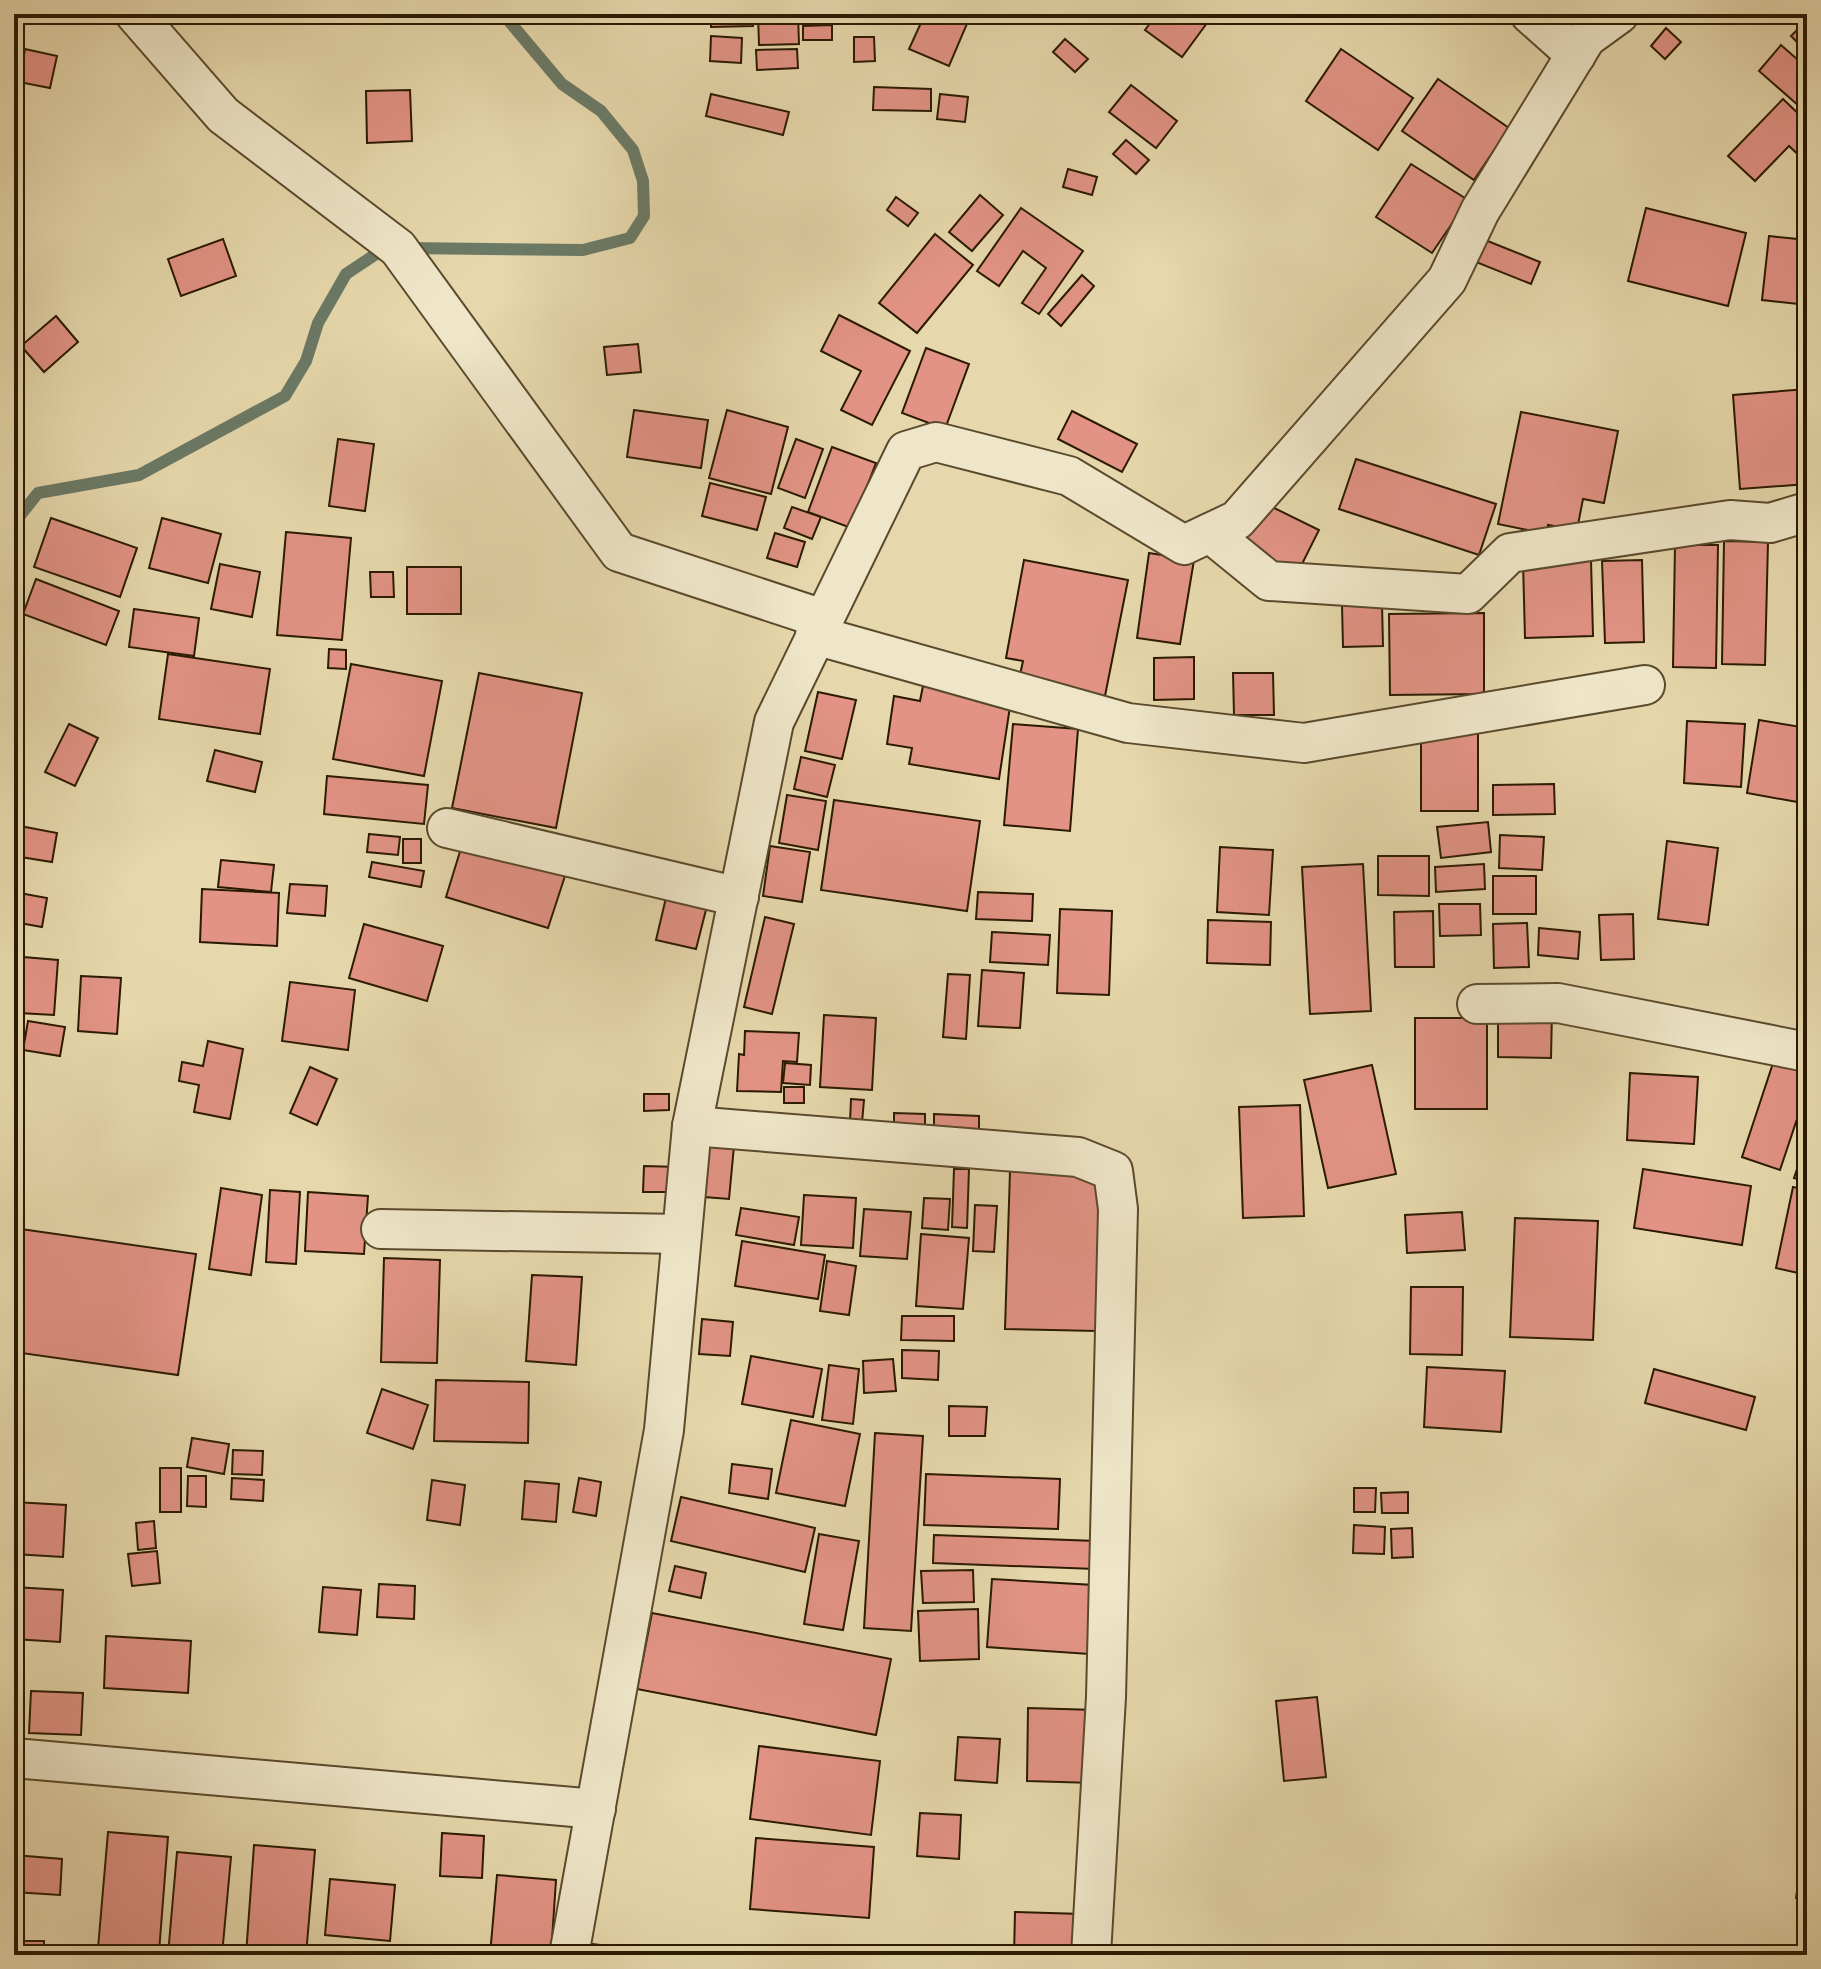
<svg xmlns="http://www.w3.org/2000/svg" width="1821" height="1969" viewBox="0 0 1821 1969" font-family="Vollkorn,serif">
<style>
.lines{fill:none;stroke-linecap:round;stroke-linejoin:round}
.stream{stroke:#6b7a66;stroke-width:12}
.building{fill:#e29385;stroke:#2b1a02;stroke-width:2}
.minor-casing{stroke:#5a4a2c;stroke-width:42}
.minor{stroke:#efe6c9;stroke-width:38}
</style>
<rect width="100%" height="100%" fill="#e6d8ac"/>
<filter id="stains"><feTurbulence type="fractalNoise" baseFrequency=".0025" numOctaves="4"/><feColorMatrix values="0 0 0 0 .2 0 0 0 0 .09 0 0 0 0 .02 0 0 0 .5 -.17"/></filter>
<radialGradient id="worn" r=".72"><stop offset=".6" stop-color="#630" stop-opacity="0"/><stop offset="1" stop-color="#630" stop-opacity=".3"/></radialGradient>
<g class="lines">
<!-- stream -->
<g class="stream">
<path d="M406,248L583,250L630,238L644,216L643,181L633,150L601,111L562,84L503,14"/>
<path d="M14,523L38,493L139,475L285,396L306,361L318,323L346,274L388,246"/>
</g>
</g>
<!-- building -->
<g class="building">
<path d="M711,14H752L753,26L711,27Z"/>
<path d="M758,14H798L799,44L759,45Z"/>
<rect x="798" y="14" width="34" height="7"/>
<path d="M925,14H958L969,19L949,66L909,49Z"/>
<path d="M1157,14H1195L1207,23L1182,57L1145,30Z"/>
<path d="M1807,20V52L1791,36Z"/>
<path d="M832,25V40H803V26Z"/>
<path d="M1666,28L1681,42L1665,59L1651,46Z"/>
<path d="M711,36L742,38L741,63L710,61Z"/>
<path d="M854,37H874L875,61L854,62Z"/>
<path d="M1065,39L1088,59L1075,72L1053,52Z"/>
<path d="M1781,45L1807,68V113L1759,71Z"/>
<path d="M25,49L57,56L50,88L19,82Z"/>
<path d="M797,49L798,68L757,70L756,50Z"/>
<path d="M1341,49L1413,98L1378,150L1306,101Z"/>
<path d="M1438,79L1509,128L1474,180L1402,131Z"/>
<path d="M1131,85L1177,121L1156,148L1109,112Z"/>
<path d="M874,87L931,89V111L873,110Z"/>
<path d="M410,90L412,141L367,143L366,91Z"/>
<path d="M711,94L789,112L783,135L706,116Z"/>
<path d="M940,94L968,97L965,122L937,119Z"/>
<path d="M1783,99L1807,122V163L1789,146L1755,181L1728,156Z"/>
<path d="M1126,140L1149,160L1136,174L1113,154Z"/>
<path d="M1411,164L1468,200L1432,253L1376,217Z"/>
<path d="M1068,169L1097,177L1092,195L1063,187Z"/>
<path d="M980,195L1003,215L972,251L949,232Z"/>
<path d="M896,197L918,213L908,226L887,210Z"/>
<path d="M1021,208L1083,251L1039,314L1022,303L1046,268L1023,251L999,286L977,271Z"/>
<path d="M1646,208L1746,233L1728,306L1628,281Z"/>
<path d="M935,234L973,265L917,333L879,303Z"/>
<path d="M1769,236L1807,240V305L1762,300Z"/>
<path d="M1480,238L1540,262L1531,284L1471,260Z"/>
<path d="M223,239L236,276L181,296L168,259Z"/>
<path d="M1082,275L1094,286L1061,326L1048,314Z"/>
<path d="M839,315L910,351L872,425L841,410L861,371L821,351Z"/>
<path d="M56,316L78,342L44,372L21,346Z"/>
<path d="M638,344L641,372L607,375L604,347Z"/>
<path d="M926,348L969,364L945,429L902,413Z"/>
<path d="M1807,389V484L1740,489L1733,395Z"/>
<path d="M634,410L708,420L701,468L627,457Z"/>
<path d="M727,410L788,427L771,494L709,478Z"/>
<path d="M1072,411L1137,444L1122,472L1058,439Z"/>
<path d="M1521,412L1618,431L1604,503L1583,499L1577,530L1548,525L1547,534L1498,524Z"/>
<path d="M338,439L374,444L365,511L329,506Z"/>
<path d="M796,439L823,449L805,498L778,488Z"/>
<path d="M832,447L876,463L851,528L808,512Z"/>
<path d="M1356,459L1496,504L1479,555L1339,509Z"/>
<path d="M710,483L766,497L757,530L702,516Z"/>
<path d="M1264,503L1319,530L1296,576L1241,548Z"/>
<path d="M792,507L821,517L812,539L784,528Z"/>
<path d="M51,518L137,548L120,597L34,567Z"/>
<path d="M162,518L221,534L208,583L149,568Z"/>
<path d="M286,532L351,538L342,640L277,635Z"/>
<path d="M775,533L805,542L797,567L767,558Z"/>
<path d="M1724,541L1768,542L1765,665L1722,664Z"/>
<path d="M1675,545H1718L1716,668L1673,667Z"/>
<path d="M1149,553L1194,560L1180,644L1137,638Z"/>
<path d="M1024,560L1128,580L1104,701L1018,684L1023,661L1006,658Z"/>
<path d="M1591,560L1593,636L1525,638L1523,562Z"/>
<path d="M1642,560L1644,642L1605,643L1602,561Z"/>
<path d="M220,564L260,572L252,617L211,609Z"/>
<rect x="407" y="567" width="54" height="47"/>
<path d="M370,572H393L394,597H371Z"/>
<path d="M36,579L119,611L106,645L23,614Z"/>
<path d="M1382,604L1383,646L1343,647L1342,605Z"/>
<path d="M134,609L199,618L194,656L129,647Z"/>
<path d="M1484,613V694L1390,695L1389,614Z"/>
<path d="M329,649L346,650V669L328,668Z"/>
<path d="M168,654L270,669L260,734L159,719Z"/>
<path d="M1194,657V699L1154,700V658Z"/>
<path d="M351,664L442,681L424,776L333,759Z"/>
<path d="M479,673L582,693L556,828L452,808Z"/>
<path d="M1233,673H1273L1274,715H1234Z"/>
<path d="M923,686L1011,700L999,779L909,764L912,748L887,744L894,696L920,701Z"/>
<path d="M818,692L856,700L842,759L805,751Z"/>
<path d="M1759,720L1807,728L1803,803L1747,793Z"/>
<path d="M1687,721L1745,724L1741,787L1684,783Z"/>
<path d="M69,724L98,738L75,786L45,772Z"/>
<path d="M1013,724L1078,729L1070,831L1004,825Z"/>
<rect x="1421" y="724" width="57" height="87"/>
<path d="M215,750L262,762L255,792L207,781Z"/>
<path d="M801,757L835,765L827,797L794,789Z"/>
<path d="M327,776L428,785L424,824L324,814Z"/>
<path d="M1554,784L1555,814L1493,815V785Z"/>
<path d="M787,795L826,801L818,850L779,843Z"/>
<path d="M834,800L980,821L967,911L821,890Z"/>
<path d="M1488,822L1491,852L1441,858L1437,827Z"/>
<path d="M20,826L57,833L52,862L14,856Z"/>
<path d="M369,834L400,837L398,855L367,852Z"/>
<path d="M1500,835L1544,837L1542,870L1499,868Z"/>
<rect x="403" y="839" width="18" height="24"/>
<path d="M1667,841L1718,848L1708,925L1658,919Z"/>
<path d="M462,845L565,876L548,928L446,897Z"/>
<path d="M770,846L810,852L802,902L763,896Z"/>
<path d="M1220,847L1273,850L1269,915L1217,912Z"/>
<path d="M1378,856H1429V896L1378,895Z"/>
<path d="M221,860L274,865L271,892L218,887Z"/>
<path d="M372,862L424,871L421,887L369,877Z"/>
<path d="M1363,864L1371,1011L1310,1014L1302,867Z"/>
<path d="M1484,864L1485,889L1436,892L1435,867Z"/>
<rect x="1493" y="876" width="43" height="38"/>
<path d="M290,884L327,886L325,916L287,913Z"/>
<path d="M669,885L710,894L696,949L656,940Z"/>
<path d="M202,889L279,893L277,946L200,942Z"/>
<path d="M14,892L47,898L42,927L14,922Z"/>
<path d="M978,892L1033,894L1032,921L976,919Z"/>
<path d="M1439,904H1480L1481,935L1440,936Z"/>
<path d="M1060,909L1112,911L1109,995L1057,993Z"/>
<path d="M1433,911L1434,967H1395L1394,912Z"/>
<path d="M1633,914L1634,959L1601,960L1599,915Z"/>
<path d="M765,917L794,924L772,1014L744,1007Z"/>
<path d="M1208,920L1271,922L1270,965L1207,963Z"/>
<path d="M1527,923L1529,967L1494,968L1493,924Z"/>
<path d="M364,924L443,946L427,1001L349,978Z"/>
<path d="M1539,928L1580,932L1578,959L1538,955Z"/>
<path d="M992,932L1050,935L1048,965L990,962Z"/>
<path d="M23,957L58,960L54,1015L19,1013Z"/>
<path d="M982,970L1024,973L1020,1028L978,1026Z"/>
<path d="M948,974L970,975L966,1039L943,1037Z"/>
<path d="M81,976L121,978L117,1034L78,1031Z"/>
<path d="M290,982L355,990L348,1050L282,1041Z"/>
<path d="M1498,1011L1552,1012L1551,1058L1498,1057Z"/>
<path d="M824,1015L876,1018L872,1090L820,1087Z"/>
<rect x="1415" y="1018" width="72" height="91"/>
<path d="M28,1021L65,1027L60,1056L23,1050Z"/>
<path d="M745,1031L799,1033L797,1062L783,1061L781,1092L737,1091L739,1054L744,1055Z"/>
<path d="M208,1041L243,1049L230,1119L194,1112L199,1085L179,1081L182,1062L203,1066Z"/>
<path d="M1776,1054L1807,1065V1089L1780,1170L1742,1157Z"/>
<path d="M785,1063L811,1065L810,1085L783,1083Z"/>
<path d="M1372,1065L1396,1174L1328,1188L1304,1080Z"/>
<path d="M310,1067L337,1079L317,1125L290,1113Z"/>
<path d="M1630,1073L1698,1077L1694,1144L1627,1140Z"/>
<rect x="784" y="1087" width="20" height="16"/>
<path d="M644,1094H669V1110L644,1111Z"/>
<path d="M851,1099L864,1100L862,1123L850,1122Z"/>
<path d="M1300,1105L1304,1216L1243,1218L1239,1107Z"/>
<path d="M894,1113L925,1114V1135L894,1134Z"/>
<path d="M934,1114L979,1116V1134L934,1133Z"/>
<path d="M1807,1139V1182L1794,1178Z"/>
<path d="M708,1144L734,1146L729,1199L704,1197Z"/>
<path d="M644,1166L680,1167V1192H643Z"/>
<path d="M954,1169H969L967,1228L952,1227Z"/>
<path d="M1643,1169L1751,1186L1742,1245L1634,1228Z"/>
<path d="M1010,1171L1101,1173L1097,1331L1005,1329Z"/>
<path d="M1793,1187L1807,1190V1275L1776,1268Z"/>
<path d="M221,1188L262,1195L251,1275L209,1269Z"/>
<path d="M270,1190L300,1192L296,1264L266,1262Z"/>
<path d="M308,1192L368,1196L364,1254L305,1251Z"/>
<path d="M804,1195L856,1198L853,1248L801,1245Z"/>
<path d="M924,1198L950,1199L948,1230L922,1228Z"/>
<path d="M975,1205L997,1206L994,1252L973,1251Z"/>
<path d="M741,1208L799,1217L794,1245L736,1235Z"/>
<path d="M864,1209L911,1212L907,1259L860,1256Z"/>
<path d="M1462,1212L1465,1250L1407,1253L1405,1215Z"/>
<path d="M1515,1218L1598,1221L1593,1340L1510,1337Z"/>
<path d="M14,1228L196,1254L178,1375L14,1352Z"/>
<path d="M921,1234L969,1238L963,1309L916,1306Z"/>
<path d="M742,1241L825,1255L818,1299L735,1286Z"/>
<path d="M384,1258L440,1260L437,1363L381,1362Z"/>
<path d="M827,1261L856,1266L849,1315L820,1311Z"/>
<path d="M532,1275L582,1277L576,1365L526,1361Z"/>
<path d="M1411,1287H1463L1462,1355L1410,1354Z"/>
<path d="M902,1316H954V1341L901,1340Z"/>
<path d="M702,1319L733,1322L730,1356L699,1354Z"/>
<path d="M902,1350L939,1351L938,1380L902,1378Z"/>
<path d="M751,1356L822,1369L813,1417L742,1404Z"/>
<path d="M893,1359L896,1391L864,1393L863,1361Z"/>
<path d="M829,1365L859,1369L853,1424L822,1420Z"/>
<path d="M1427,1367L1505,1371L1501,1432L1424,1427Z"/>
<path d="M1654,1369L1755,1397L1746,1430L1645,1403Z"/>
<path d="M436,1380L529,1382L528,1443L434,1441Z"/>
<path d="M382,1389L428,1405L413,1449L367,1433Z"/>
<path d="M949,1406L987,1407L985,1436H949Z"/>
<path d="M791,1420L860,1434L845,1506L776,1493Z"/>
<path d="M875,1433L923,1436L911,1631L864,1628Z"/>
<path d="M192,1438L229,1444L224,1474L187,1467Z"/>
<path d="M233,1450L263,1451L262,1475L232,1474Z"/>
<path d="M732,1464L772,1469L768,1499L729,1493Z"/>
<rect x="160" y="1468" width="21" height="44"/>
<path d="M926,1474L1060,1479L1058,1529L924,1525Z"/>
<path d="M188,1476H206V1507L187,1506Z"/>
<path d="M232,1478L264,1480L263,1501L231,1499Z"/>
<path d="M579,1478L601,1482L596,1516L573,1512Z"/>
<path d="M432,1480L465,1485L460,1525L427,1520Z"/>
<path d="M525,1481L559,1484L556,1522L522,1519Z"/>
<path d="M1354,1488H1376L1375,1512H1354Z"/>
<path d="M1408,1492V1513H1382L1381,1493Z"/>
<path d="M681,1497L815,1528L805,1572L671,1541Z"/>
<path d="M14,1502L66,1505L63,1557L14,1554Z"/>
<path d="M154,1521L156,1548L138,1550L136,1523Z"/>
<path d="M1354,1525L1385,1527L1384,1554L1353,1553Z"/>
<path d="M1412,1528L1413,1557L1392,1558L1391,1529Z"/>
<path d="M819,1534L859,1541L843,1630L804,1624Z"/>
<path d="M934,1535L1096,1541L1095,1569L933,1563Z"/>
<path d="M157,1551L160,1583L132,1586L128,1554Z"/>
<path d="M675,1566L706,1573L701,1598L669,1591Z"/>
<path d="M973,1570L974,1602L923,1603L921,1571Z"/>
<path d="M992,1579L1094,1585L1089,1654L987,1647Z"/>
<path d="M379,1584L415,1586L414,1619L377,1617Z"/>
<path d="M14,1587L63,1590L60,1642L14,1639Z"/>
<path d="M323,1587L361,1590L357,1635L319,1632Z"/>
<path d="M978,1609L979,1659L920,1661L918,1611Z"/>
<path d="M652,1613L891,1659L876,1735L637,1689Z"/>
<path d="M106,1636L191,1641L188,1693L104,1688Z"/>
<path d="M31,1691L83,1693L81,1735L29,1733Z"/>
<path d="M1317,1697L1326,1777L1284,1781L1276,1701Z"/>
<path d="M1028,1708L1096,1710L1094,1783L1027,1781Z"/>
<path d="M958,1737L1000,1739L997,1783L955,1780Z"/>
<path d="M759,1746L880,1761L871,1835L750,1819Z"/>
<path d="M920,1813L961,1815L959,1859L917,1856Z"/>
<path d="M1807,1823V1900L1796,1898Z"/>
<path d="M108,1832L168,1837L159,1952L98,1948Z"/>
<path d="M442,1833L484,1836L482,1878L440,1876Z"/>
<path d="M756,1838L874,1847L869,1918L750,1909Z"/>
<path d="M254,1845L315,1850L306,1955H246Z"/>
<path d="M177,1852L231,1857L222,1955H168Z"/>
<path d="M14,1855L62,1859L60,1895L14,1892Z"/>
<path d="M497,1875L556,1880L551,1955H490Z"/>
<path d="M330,1879L395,1885L390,1941L325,1935Z"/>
<path d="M1015,1912L1082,1914L1081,1955H1014Z"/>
<rect x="14" y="1941" width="30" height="14"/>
<path d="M592,1944L683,1955H590Z"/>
</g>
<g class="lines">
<defs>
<g id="minor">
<path d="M135,14L223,115L398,248L619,552L823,619"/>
<path d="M1530,14L1576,55"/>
<path d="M1210,533L1269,581L1468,594L1510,553L1730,520L1770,523L1807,512"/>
<path d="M815,635L1128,723L1304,743L1645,685"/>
<path d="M447,828L739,897"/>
<path d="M1477,1004L1558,1003L1807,1052"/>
<path d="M692,1126L1078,1157L1113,1171L1118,1209L1106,1697L1091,1955"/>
<path d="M381,1229L682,1234"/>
<path d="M14,1758L596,1809"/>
<path d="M569,1955L664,1430L692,1126L774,722L906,451L936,442L1069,476L1184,545L1237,520L1447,280L1480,211L1586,38L1619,14"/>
</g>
</defs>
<!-- minor casing -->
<use href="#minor" class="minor-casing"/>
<!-- minor -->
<use href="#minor" class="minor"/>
</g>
<!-- margin -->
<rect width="1821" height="1969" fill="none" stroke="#e6d8ac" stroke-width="48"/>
<rect x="16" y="16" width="1789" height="1937" fill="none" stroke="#2b1a02" stroke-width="4"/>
<rect x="24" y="24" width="1773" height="1921" fill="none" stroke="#2b1a02" stroke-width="2"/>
<rect width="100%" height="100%" filter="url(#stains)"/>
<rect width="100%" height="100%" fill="url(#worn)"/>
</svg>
